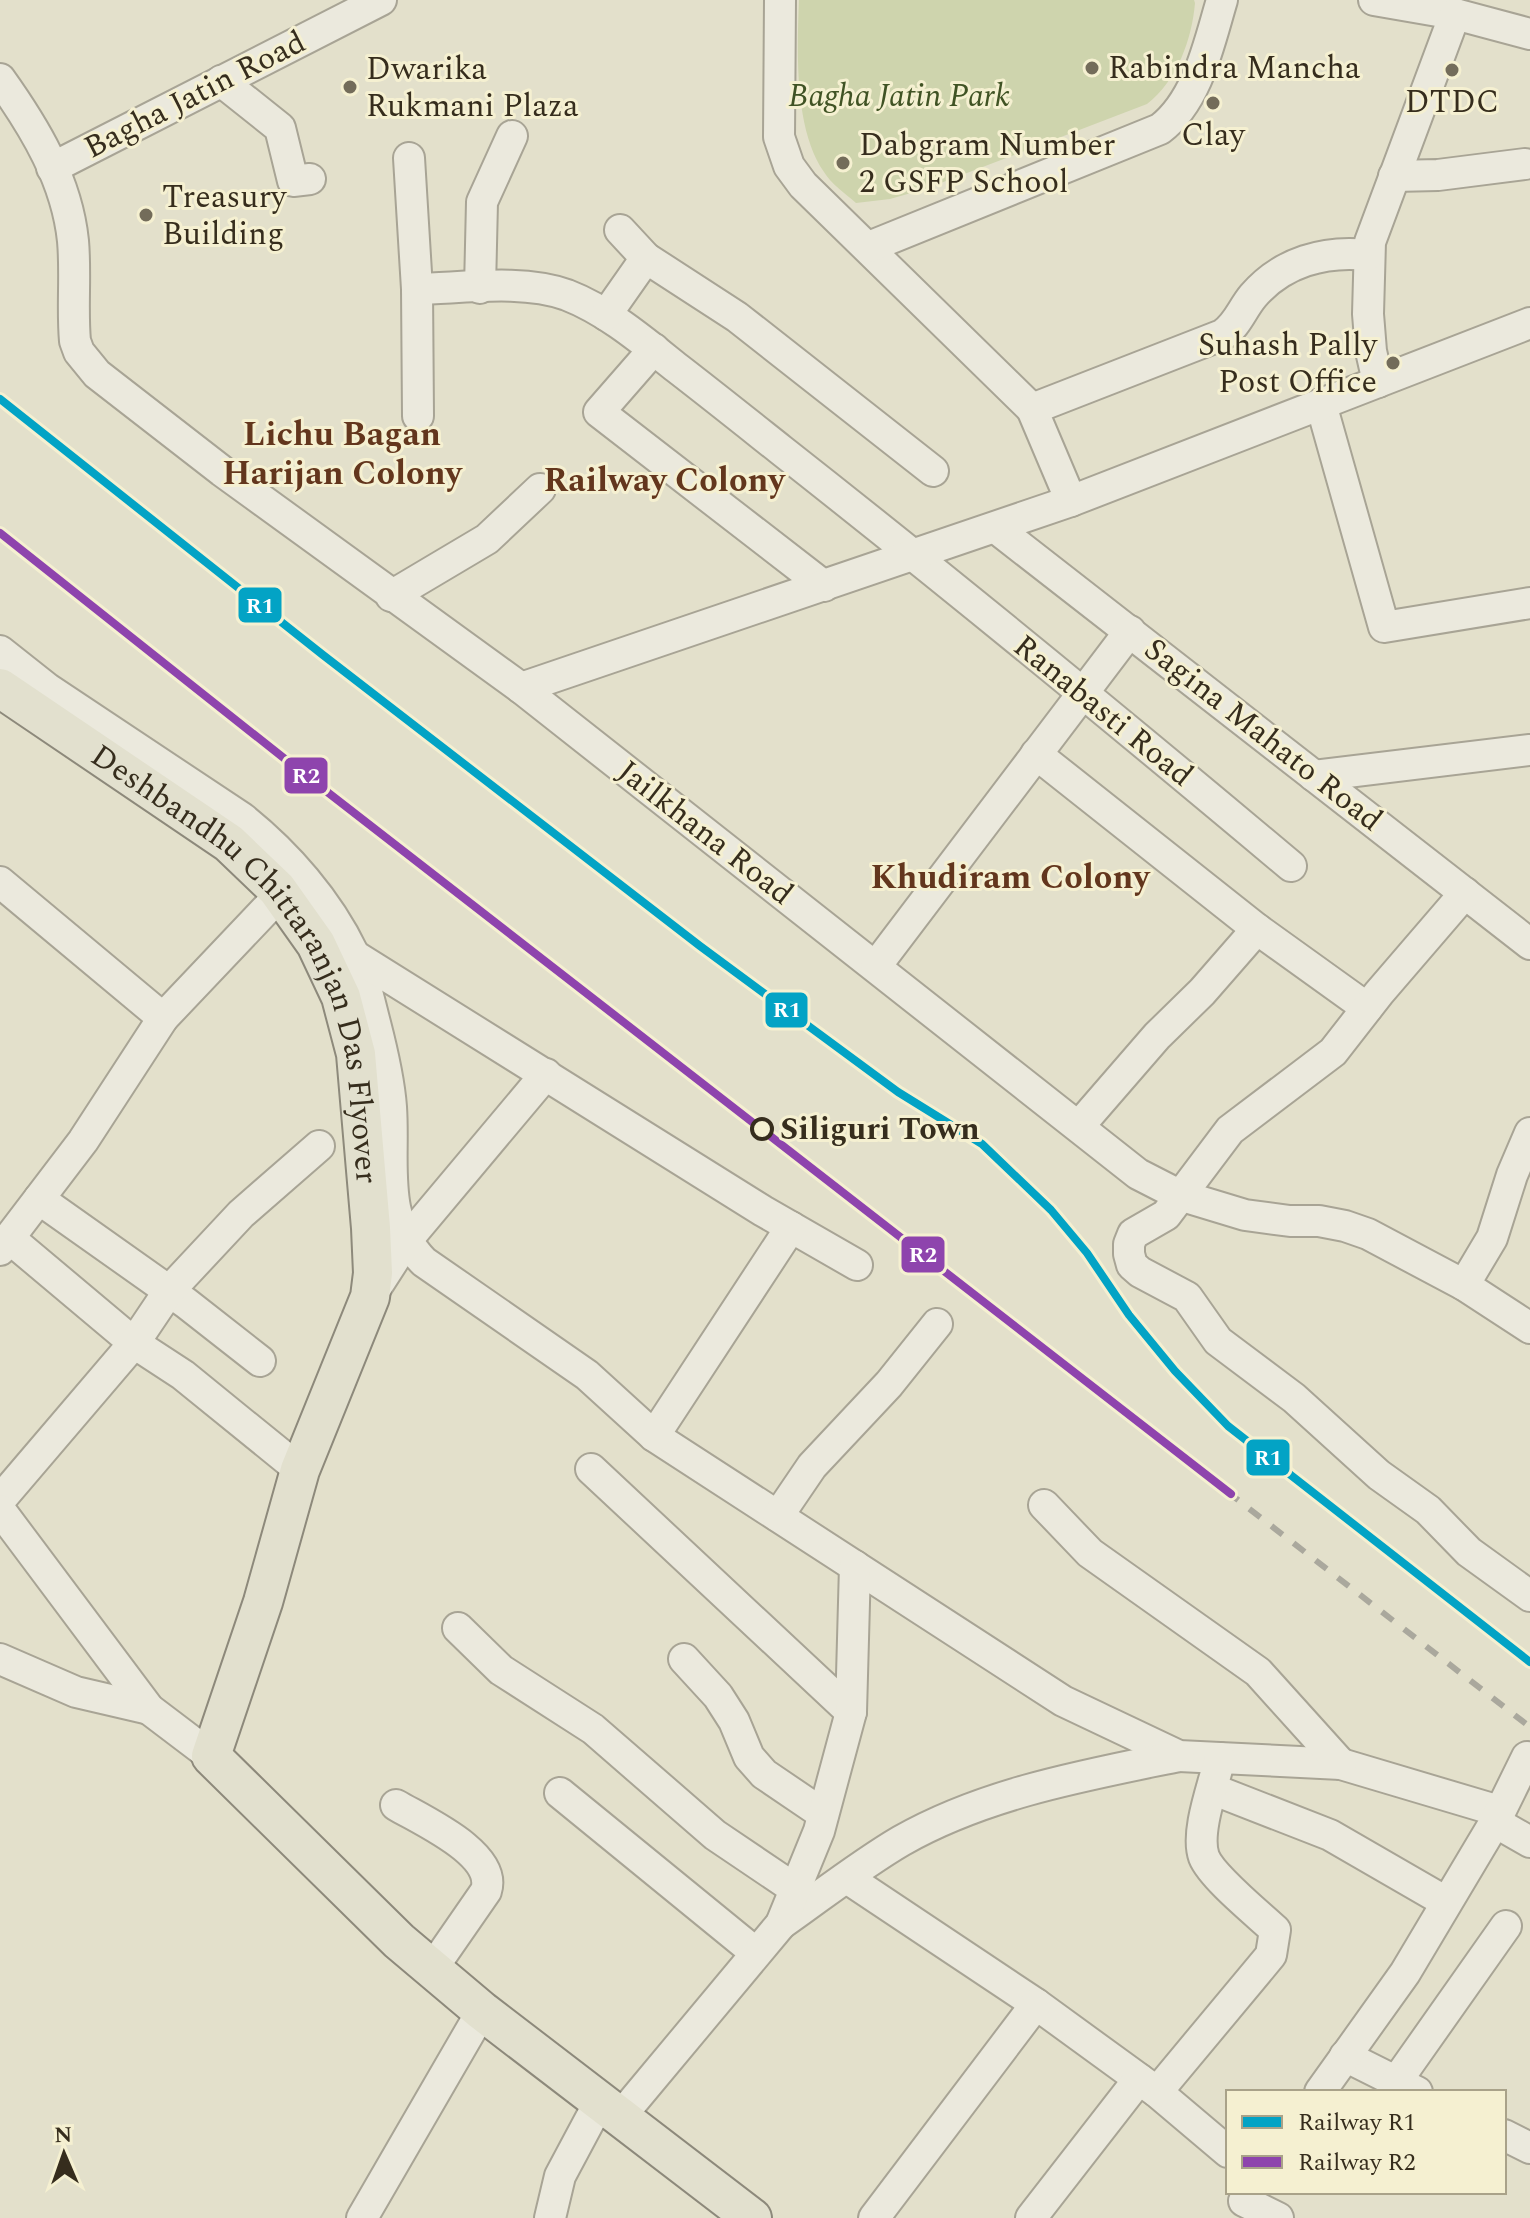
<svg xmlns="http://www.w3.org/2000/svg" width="1530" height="2218" viewBox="0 0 1530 2218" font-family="Spectral,serif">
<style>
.green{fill:#ced4ad}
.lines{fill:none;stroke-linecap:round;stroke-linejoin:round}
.minor-casing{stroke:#a8a495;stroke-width:34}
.major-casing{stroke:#8d897b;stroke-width:42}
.minor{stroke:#ebe9dd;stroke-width:30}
.major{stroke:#e2e0ce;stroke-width:38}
.rail{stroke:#aaa89d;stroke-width:6;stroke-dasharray:14 14;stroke-linecap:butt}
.rail-1-casing{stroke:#f5f0d1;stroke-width:14}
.rail-2-casing{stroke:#f5f0d1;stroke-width:14}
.rail-1{stroke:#03a3c5;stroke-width:8}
.rail-2{stroke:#8e44ad;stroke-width:8}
.poi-dot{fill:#736c5a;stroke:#f5f0d1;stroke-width:3}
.stop-dot{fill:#f5f0d1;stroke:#362d1d;stroke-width:4}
.labels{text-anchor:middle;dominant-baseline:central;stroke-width:6;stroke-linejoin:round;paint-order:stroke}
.poi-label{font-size:32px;fill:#362d1d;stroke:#f5f0d1;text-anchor:start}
.street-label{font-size:32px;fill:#362d1d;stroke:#f5f0d1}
.park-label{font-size:32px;font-style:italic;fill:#405324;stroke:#f5f0d1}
.stop-label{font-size:32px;font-weight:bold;fill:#362d1d;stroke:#f5f0d1;text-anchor:start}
.neighbourhood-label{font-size:34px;font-weight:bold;fill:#63361d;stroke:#f5f0d1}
.line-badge{stroke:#f5f0d1;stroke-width:3}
.badge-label{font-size:22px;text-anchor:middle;font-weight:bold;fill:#fff}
</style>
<rect width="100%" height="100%" fill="#e3e0cb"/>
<!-- green -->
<path class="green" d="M799,0H1194L1195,3C1192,39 1177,81 1147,104L925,189L890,199L856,203C845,193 831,184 824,172C794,129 797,51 799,0Z"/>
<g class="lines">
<defs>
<g id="minor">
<path d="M780,0L779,137L789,166L803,185L1032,409L1071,501"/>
<path d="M1374,0L1455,14L1530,34"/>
<path d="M0,79C35,128 67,181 73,241C76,274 72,308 75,341L79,352L97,374L222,471L521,688L1138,1174L1179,1195L1245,1215L1290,1221H1319L1345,1226L1368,1234L1464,1285L1530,1328"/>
<path d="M221,81L280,128L293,181L310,179"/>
<path d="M409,158L417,289L418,416"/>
<path d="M52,168L381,0"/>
<path d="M1394,176L1438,175L1525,164"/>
<path d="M620,230L646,258L737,317L933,471"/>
<path d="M869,247L1160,129C1198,100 1209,43 1222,0"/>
<path d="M480,288L482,202L512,136"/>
<path d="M417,289C463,288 523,279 567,295C608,311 643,341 677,368C712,395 747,423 781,450C954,586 1123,725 1291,866"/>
<path d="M606,315L646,258"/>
<path d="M654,349L599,412L824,586"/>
<path d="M1378,382L1371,351L1368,314L1370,242L1455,14"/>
<path d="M1321,404L1384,627L1530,603"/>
<path d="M1032,409L1222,335C1237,326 1242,309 1253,296C1282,262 1325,250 1368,255"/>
<path d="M996,528L1530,944"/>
<path d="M391,596L487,539L540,489"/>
<path d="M0,651L48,689L242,818C287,854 328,901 353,953C364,975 369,1000 375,1023C382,1050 389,1079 391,1107C395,1164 380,1218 424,1262L587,1375L654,1436L1063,1701L1179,1756L1341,1764L1499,1811"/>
<path d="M521,688L1071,501L1530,323"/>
<path d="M1036,754L1257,929L1367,1008"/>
<path d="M1314,776L1530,750"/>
<path d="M0,882L163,1018"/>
<path d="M1465,893L1379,993L1333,1052L1230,1130L1166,1215L1133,1234L1129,1244V1254L1132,1265L1140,1272L1187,1297L1218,1341L1294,1398L1379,1475L1428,1510L1469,1552L1530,1596"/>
<path d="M355,956L763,1211L857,1265"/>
<path d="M876,966L1130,631"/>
<path d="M1079,1126L1157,1036L1202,992L1257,929"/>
<path d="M39,1199L186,1303L260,1361"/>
<path d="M9,1238L134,1343L183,1375L300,1470"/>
<path d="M0,1250L83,1141L163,1018L276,899"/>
<path d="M1464,1285L1492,1238L1512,1175L1530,1133"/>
<path d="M370,1297L406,1241L546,1074"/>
<path d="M654,1436L791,1227"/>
<path d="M591,1469L851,1712"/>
<path d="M0,1500L134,1343L169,1291L241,1214L319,1146"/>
<path d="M1044,1505L1090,1553L1258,1672L1341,1764"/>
<path d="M0,1510L149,1709L211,1756"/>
<path d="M778,1516L812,1466L889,1384L937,1324"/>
<path d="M458,1628L501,1670L593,1729L715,1835L795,1889"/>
<path d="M0,1659L76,1692L149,1709"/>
<path d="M684,1659L718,1696L734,1721L749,1757L764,1774L823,1814"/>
<path d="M1212,1789L1330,1835L1446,1902"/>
<path d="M560,1793L756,1953"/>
<path d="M396,1805C423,1821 498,1854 486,1891L432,1969"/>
<path d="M1495,1822L1530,1842"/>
<path d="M847,1878L1036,2004L1157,2092L1228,2152"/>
<path d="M781,1924C821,1896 860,1865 901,1841C985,1793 1086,1775 1179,1756"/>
<path d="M1345,2056L1417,2092"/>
<path d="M1396,2082L1506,1926"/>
<path d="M1157,2092L1271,1955L1275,1930C1258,1914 1212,1877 1204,1857C1195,1832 1214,1784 1220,1758"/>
<path d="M1320,2092L1405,1973L1495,1822L1527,1757"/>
<path d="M620,2117L781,1924L819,1831L851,1712L855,1566"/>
<path d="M1504,2135L1530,2148"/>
<path d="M1244,2201L1278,2218"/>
<path d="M362,2218L482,2011"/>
<path d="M550,2218L560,2176L600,2101"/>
<path d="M874,2218L1036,2004"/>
<path d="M1031,2218L1139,2079"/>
</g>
<g id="major">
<path id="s1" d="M0,688L229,843L277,889L316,944L341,997L356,1054L371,1228L373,1273L370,1297L300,1470L263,1602L211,1756L399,1941L482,2011L752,2218"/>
</g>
</defs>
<!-- minor casing -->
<use href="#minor" class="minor-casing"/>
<!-- major casing -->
<use href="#major" class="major-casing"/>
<!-- minor -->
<use href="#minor" class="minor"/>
<!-- major -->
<use href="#major" class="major"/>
<!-- rail -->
<path class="rail" d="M57,579L290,763L1530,1727"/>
<defs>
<path id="rail-1" d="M0,399L323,655L700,946L898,1092L982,1144L1051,1210L1087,1253L1129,1315L1175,1371L1228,1426L1530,1662"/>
<path id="rail-2" d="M0,533L290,763L1231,1494"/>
</defs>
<!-- rail-1 casing -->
<use href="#rail-1" class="rail-1-casing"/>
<!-- rail-2 casing -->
<use href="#rail-2" class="rail-2-casing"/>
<!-- rail-1 -->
<use href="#rail-1" class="rail-1"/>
<!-- rail-2 -->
<use href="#rail-2" class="rail-2"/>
</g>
<!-- markers -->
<g class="poi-dot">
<circle cx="1092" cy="68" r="8"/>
<circle cx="1452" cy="70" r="8"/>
<circle cx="350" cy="87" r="8"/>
<circle cx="1213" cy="103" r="8"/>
<circle cx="843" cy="163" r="8"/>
<circle cx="146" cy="215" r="8"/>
<circle cx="1393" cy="363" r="8"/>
</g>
<circle class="stop-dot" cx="762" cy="1129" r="10"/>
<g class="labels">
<!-- poi labels -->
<g class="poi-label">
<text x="1108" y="68">Rabindra Mancha</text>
<text x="366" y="69">Dwarika<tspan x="366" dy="37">Rukmani Plaza</tspan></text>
<text x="1452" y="102" text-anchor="middle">DTDC</text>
<text x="1213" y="135" text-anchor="middle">Clay</text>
<text x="859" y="145">Dabgram Number<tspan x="859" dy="37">2 GSFP School</tspan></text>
<text x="162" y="197">Treasury<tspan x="162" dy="37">Building</tspan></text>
<text x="1377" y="345" text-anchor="end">Suhash Pally<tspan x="1377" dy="37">Post Office</tspan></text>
</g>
<!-- street labels -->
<g class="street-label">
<text transform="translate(195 95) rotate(-27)">Bagha Jatin Road</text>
<text transform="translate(1103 711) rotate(39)">Ranabasti Road</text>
<text transform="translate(1263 735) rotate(38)">Sagina Mahato Road</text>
<text transform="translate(705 833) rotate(38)">Jailkhana Road</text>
<text stroke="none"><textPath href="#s1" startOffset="386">Deshbandhu Chittaranjan Das Flyover</textPath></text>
</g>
<!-- park labels -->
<g class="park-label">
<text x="899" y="96">Bagha Jatin Park</text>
</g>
<!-- stop labels -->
<g class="stop-label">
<text x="780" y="1129">Siliguri Town</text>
</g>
<!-- neighbourhood labels -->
<g class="neighbourhood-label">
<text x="342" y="435">Lichu Bagan<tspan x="342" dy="39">Harijan Colony</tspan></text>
<text x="664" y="481">Railway Colony</text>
<text x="1010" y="878">Khudiram Colony</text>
</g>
</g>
<g class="line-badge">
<rect x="237" y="586" width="46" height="38" rx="8" fill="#03a3c5"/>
<rect x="283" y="756" width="46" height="39" rx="8" fill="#8e44ad"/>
<rect x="764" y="991" width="45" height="38" rx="8" fill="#03a3c5"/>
<rect x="900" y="1235" width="46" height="39" rx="8" fill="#8e44ad"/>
<rect x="1245" y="1438" width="46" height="39" rx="8" fill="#03a3c5"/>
</g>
<g class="badge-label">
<text x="260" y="613">R1</text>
<text x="306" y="783">R2</text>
<text x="787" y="1017">R1</text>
<text x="923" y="1262">R2</text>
<text x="1268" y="1465">R1</text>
</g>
<!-- legend -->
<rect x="1226" y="2090" width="280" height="104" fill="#f5f0d1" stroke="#a9a289" stroke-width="2"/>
<rect x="1242" y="2116" width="40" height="12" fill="#03a3c5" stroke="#a9a289" stroke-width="2"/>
<text x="1298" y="2130" font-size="24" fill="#362d1d">Railway R1</text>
<rect x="1242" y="2156" width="40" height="12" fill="#8e44ad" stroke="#a9a289" stroke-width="2"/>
<text x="1298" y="2170" font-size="24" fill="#362d1d">Railway R2</text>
<!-- north arrow -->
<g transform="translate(64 2154) rotate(358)" stroke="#f5f0d1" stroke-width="6" paint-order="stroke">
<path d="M0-6L14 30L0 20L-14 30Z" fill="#362d1d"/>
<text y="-12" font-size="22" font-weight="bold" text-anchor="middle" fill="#362d1d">N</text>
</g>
</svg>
